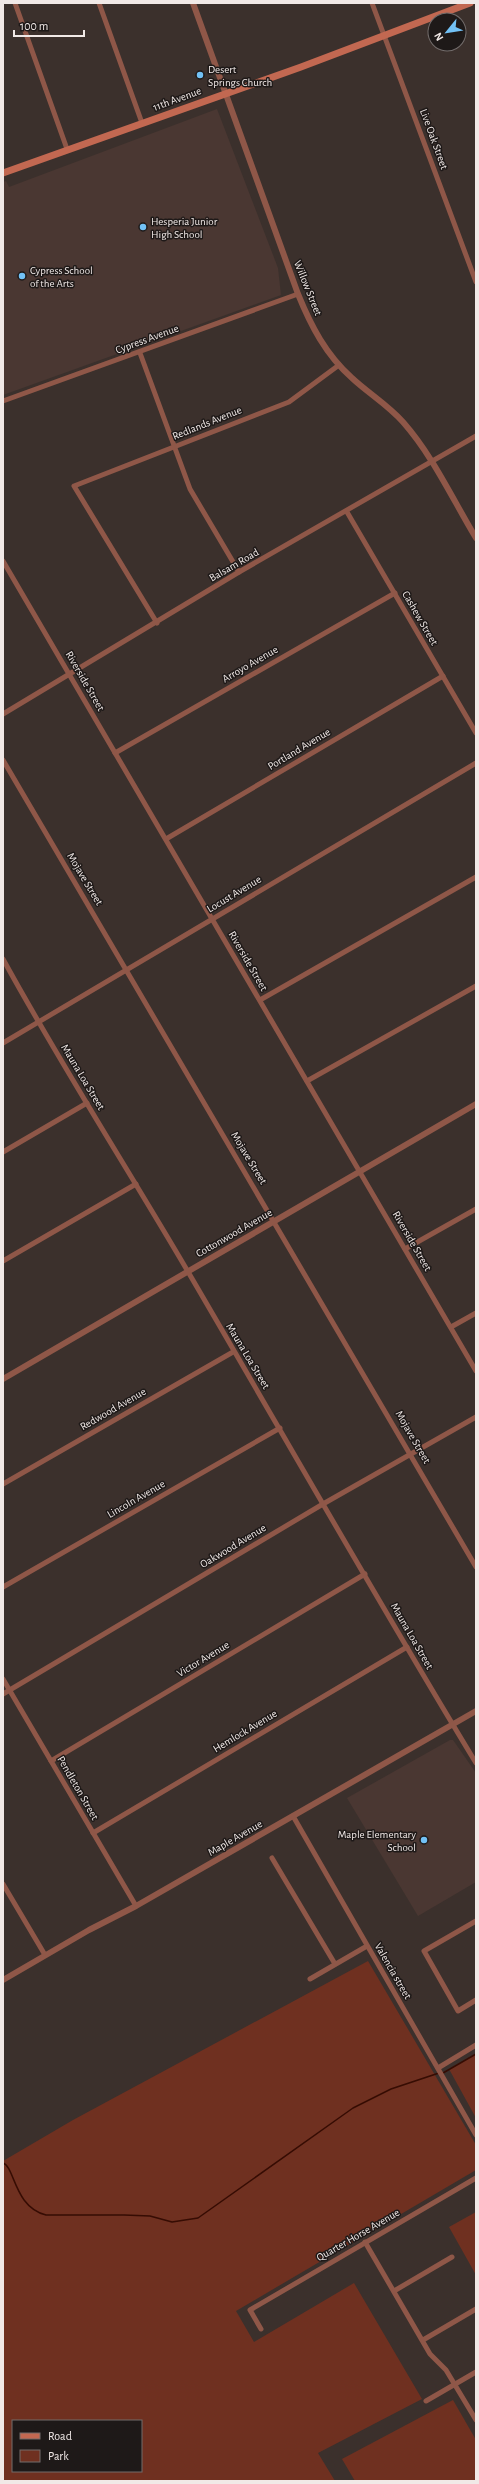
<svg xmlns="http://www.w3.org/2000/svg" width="479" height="2484" viewBox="0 0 479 2484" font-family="'Alegreya Sans',sans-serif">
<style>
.built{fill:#4a3732}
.green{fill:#6f3020;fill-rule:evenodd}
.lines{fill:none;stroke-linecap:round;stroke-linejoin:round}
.stream{stroke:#360c03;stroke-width:1.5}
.minor{stroke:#8f5748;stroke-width:5}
.tertiary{stroke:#8f5748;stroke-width:6}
.secondary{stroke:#c26851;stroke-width:7}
.poi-dot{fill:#72c1f5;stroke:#1e1918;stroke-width:1.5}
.labels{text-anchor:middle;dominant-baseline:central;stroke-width:3;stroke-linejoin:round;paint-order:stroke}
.poi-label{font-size:11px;fill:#f1e9e7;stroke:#1e1918;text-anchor:start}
.street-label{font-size:11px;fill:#f1e9e7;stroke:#1e1918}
</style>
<rect width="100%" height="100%" fill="#3b302c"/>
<!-- built -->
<g class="built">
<path d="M217,109L278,268L281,295L3,395V182L6,181L9,187Z"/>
<path d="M450,1740H453L476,1773V1882L418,1916L347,1798Z"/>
</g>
<!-- green -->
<g class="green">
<path d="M368,1961L476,2145V2170L236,2311L254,2342L354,2283L422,2399L318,2453L335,2481H3V2161L73,2120ZM13,2421H141V2471H13Z"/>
<path d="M476,2054V2118L449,2069Z"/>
<path d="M476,2212V2275L449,2227Z"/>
<path d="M453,2400L476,2440V2481H355L342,2459Z"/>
</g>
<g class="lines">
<!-- stream -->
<g class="stream">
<path d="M443,2073L476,2054"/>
<path d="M3,2163C15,2167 14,2207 46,2215H124L150,2216L172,2222L198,2218L353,2108L391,2089L439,2073"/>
</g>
<!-- minor -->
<g class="minor">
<path d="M15,3L67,149"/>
<path d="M99,3L142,123"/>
<path d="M372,3L476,282"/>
<path d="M140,353L190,489L239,572"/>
<path d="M3,401L298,294"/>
<path d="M347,512L476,733"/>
<path d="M3,561L476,1371"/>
<path d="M157,623L74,486L289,402L339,365"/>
<path d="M3,714L239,572L476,436"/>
<path d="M115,753L395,593"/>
<path d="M3,760L476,1567"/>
<path d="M166,839L443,676"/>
<path d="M3,959C61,1065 126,1166 187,1270C283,1434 377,1600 476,1763"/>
<path d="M260,1000L476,877"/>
<path d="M3,1043L476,763"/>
<path d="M307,1081L476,986"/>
<path d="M3,1152L87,1103"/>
<path d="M405,1249L476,1209"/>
<path d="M3,1261L136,1184"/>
<path d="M451,1327L476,1313"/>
<path d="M3,1484L233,1352"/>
<path d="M3,1587L280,1428"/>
<path d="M3,1679L136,1906"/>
<path d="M3,1694L323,1504L476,1417"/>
<path d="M51,1761L365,1574"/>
<path d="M293,1816L476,2135"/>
<path d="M93,1833L407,1647"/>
<path d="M272,1858L335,1964"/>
<path d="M3,1884L45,1955"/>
<path d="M476,1921L424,1951L458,2011L476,2000"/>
<path d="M310,1979L367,1946"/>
<path d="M438,2068L476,2045"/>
<path d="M365,2242L430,2354L446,2370L476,2420"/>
<path d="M394,2291L452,2257"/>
<path d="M261,2329L250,2310L476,2178"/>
<path d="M423,2340L476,2309"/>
<path d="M426,2401L476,2372"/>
</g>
<!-- tertiary -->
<g class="tertiary">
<path d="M193,3L298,294C311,326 326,355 352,378C368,393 388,405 403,422C433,456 453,500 476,538"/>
<path d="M3,1379L476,1104"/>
<path d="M3,1980L89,1930L136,1906L476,1711"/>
</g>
<!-- secondary -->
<path class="secondary" d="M3,173L301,67L470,3"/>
</g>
<!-- markers -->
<g class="poi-dot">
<circle cx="200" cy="75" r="4"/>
<circle cx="143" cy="227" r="4"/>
<circle cx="22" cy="276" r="4"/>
<circle cx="424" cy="1840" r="4"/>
</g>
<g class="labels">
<!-- poi labels -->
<g class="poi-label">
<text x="208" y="69">Desert<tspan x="208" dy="13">Springs Church</tspan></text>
<text x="151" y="221">Hesperia Junior<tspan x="151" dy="13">High School</tspan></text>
<text x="30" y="270">Cypress School<tspan x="30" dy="13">of the Arts</tspan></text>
<text x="416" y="1834" text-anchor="end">Maple Elementary<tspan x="416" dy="13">School</tspan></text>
</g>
<!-- street labels -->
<g class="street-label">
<text transform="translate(177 99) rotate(-20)">11th Avenue</text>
<text transform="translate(434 139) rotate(70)">Live Oak Street</text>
<text transform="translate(308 288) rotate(68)">Willow Street</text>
<text transform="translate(147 339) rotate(-20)">Cypress Avenue</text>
<text transform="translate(207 423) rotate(-22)">Redlands Avenue</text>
<text transform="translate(234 565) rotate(-30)">Balsam Road</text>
<text transform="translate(420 618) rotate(60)">Cashew Street</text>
<text transform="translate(250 664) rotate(-30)">Arroyo Avenue</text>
<text transform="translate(85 681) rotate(60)">Riverside Street</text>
<text transform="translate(299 749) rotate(-31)">Portland Avenue</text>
<text transform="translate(85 879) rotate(59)">Mojave Street</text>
<text transform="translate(234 894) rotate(-31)">Locust Avenue</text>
<text transform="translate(248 961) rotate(60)">Riverside Street</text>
<text transform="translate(83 1077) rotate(59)">Mauna Loa Street</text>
<text transform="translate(249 1158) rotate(59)">Mojave Street</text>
<text transform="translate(234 1233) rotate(-30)">Cottonwood Avenue</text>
<text transform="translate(412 1241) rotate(60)">Riverside Street</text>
<text transform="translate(248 1356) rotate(59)">Mauna Loa Street</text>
<text transform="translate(113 1409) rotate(-30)">Redwood Avenue</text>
<text transform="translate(413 1437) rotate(60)">Mojave Street</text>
<text transform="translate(136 1499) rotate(-30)">Lincoln Avenue</text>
<text transform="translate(233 1546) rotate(-31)">Oakwood Avenue</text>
<text transform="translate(412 1636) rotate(60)">Mauna Loa Street</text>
<text transform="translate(203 1659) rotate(-31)">Victor Avenue</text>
<text transform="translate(245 1731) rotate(-31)">Hemlock Avenue</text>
<text transform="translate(78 1788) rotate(60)">Pendleton Street</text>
<text transform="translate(235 1838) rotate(-30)">Maple Avenue</text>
<text transform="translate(393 1971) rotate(60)">Valencia street</text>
<text transform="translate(358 2235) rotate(-30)">Quarter Horse Avenue</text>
</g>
</g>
<!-- border -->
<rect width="479" height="2484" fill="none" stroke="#f1e9e7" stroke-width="8"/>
<!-- legend -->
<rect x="12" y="2420" width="130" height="52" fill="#1e1918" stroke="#726c6b"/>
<rect x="20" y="2433" width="20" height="6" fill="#c26851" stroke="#726c6b"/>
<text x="48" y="2440" font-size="12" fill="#f1e9e7">Road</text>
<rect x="20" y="2450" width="20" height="12" fill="#6f3020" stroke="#726c6b"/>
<text x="48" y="2460" font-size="12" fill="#f1e9e7">Park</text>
<!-- north arrow -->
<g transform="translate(447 32) rotate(240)"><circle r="19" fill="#1e1918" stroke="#726c6b"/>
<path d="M0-3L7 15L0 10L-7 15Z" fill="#72c1f5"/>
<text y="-6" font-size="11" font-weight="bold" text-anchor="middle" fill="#f1e9e7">N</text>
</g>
<!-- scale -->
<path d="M14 30v6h70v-6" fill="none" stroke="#f1e9e7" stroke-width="2"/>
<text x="20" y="30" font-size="12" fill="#f1e9e7" stroke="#1e1918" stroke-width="3" paint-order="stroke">100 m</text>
</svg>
